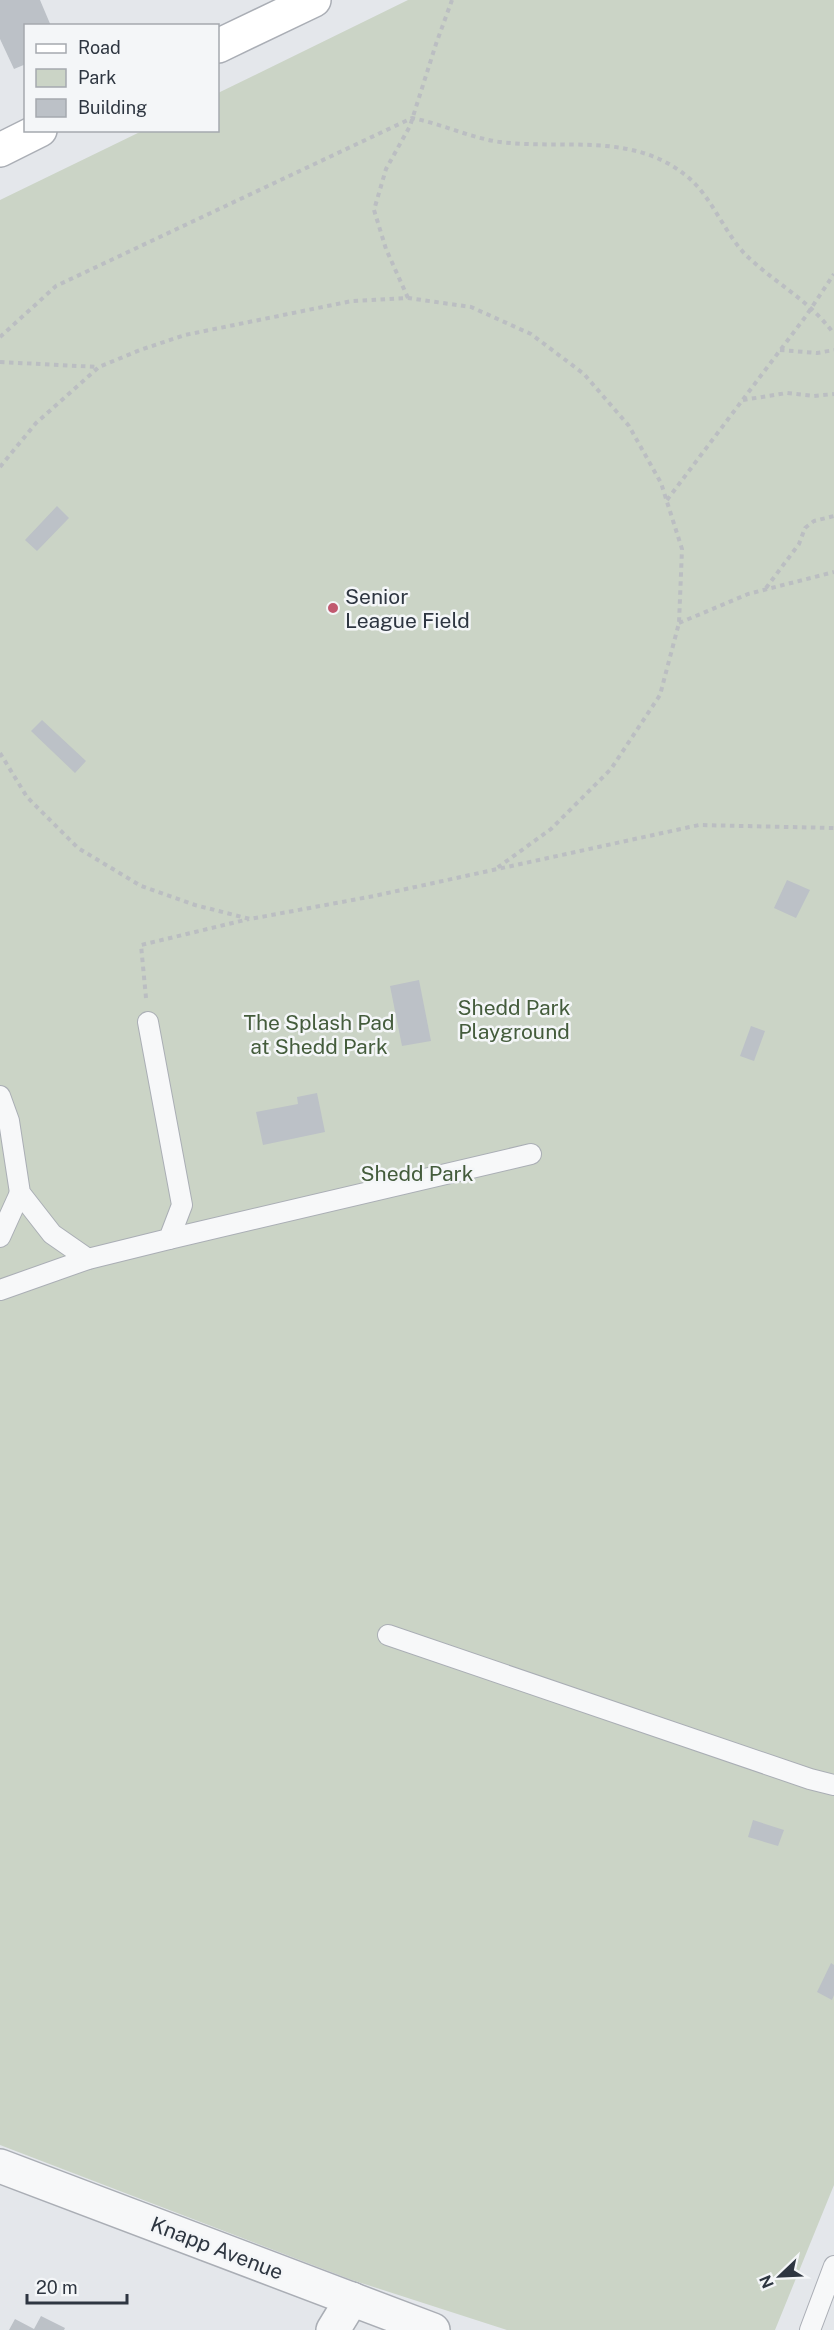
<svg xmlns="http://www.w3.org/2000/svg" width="834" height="2330" viewBox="0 0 834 2330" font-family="'Public Sans',sans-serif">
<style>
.green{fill:#cbd4c6}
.building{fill:#bcc1c7}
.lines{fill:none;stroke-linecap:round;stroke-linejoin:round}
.lane-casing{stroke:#aaaeb5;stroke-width:22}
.street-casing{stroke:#aaaeb5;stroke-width:36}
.secondary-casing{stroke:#aaaeb5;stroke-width:36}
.path{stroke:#bbbec2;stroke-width:4;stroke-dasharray:4.5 4.5;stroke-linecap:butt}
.lane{stroke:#f7f8f9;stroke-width:20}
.street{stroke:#f7f8f9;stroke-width:33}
.secondary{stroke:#fff;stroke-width:33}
.poi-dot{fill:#c1596f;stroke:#f4f6f8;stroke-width:2}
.labels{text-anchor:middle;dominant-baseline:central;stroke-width:5;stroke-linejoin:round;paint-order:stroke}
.poi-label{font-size:21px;fill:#2e3641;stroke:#f4f6f8;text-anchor:start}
.park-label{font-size:21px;fill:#445c3c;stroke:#f4f6f8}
.street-label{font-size:21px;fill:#2e3641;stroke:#f4f6f8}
</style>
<rect width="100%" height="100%" fill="#e4e7eb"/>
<!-- green -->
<path class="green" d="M408,0H834V2185L775,2330H507L352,2280L0,2145V200L142,131L218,130V93Z"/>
<!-- building -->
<g class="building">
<path d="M0,0H40L51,26H26V64L14,69L0,39Z"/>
<path d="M57,506L69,518L37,551L25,540Z"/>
<path d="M42,720L86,761L75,773L31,731Z"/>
<path d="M787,880L810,890L796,918L774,908Z"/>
<path d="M419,980L431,1041L402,1046L390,986Z"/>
<path d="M751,1026L765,1031L754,1061L740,1056Z"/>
<path d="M317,1093L325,1132L263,1145L256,1112L298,1104L297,1097Z"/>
<path d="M753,1820L784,1830L778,1846L748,1837Z"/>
<path d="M831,1963L834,1965V1995L832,2000L817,1992Z"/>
<path d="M41,2316L65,2328L64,2330H9L15,2319L34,2329Z"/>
</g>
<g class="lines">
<defs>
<g id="lane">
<path d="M0,1096L9,1121L20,1193L52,1234L88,1259"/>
<path d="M0,1237L20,1193"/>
<path d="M169,1239L531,1154"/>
<path d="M0,1290L88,1259L169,1239L182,1205L148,1022"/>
<path d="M388,1635L810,1779L834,1785"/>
<path d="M810,2330L834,2266"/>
</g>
<g id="street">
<path d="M0,2166L433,2330"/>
<path d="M333,2330L352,2299"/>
</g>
<g id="secondary">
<path d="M218,46L314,0"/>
<path d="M0,150L40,130"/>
</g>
</defs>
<!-- lane casing -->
<use href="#lane" class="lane-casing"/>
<!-- street casing -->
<use href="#street" class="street-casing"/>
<!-- secondary casing -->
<use href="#secondary" class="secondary-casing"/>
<!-- path -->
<g class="path">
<path d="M408,298L386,249L374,210L386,169L410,126L436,44L452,0"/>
<path d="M0,337L56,286L412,118C442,124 471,138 500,142C565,150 634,131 689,178C714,200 726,237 749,258C778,285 810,301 834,334"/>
<path d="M780,350L817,353L834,350"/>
<path d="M0,362L98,367"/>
<path d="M743,400L787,393L814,396L834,394"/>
<path d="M0,467L36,423L99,367L140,350L185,335L352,301L408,298L471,307L531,334L584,374L629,426L661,483L682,549L679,623L660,695L611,769L551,829L497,868"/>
<path d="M667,500L806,316L834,274"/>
<path d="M766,588L799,544L805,528L814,521L834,516"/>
<path d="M679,623L748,594L834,572"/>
<path d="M0,753L27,797L78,848L141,886L195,905L250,919L374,896L699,825L834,828"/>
<path d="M146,998L141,945L249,919"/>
</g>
<!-- lane -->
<use href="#lane" class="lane"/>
<!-- street -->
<use href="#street" class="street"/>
<!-- secondary -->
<use href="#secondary" class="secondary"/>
</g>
<!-- markers -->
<circle class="poi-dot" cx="333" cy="608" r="6"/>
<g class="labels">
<!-- poi labels -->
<g class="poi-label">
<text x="345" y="596">Senior<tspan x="345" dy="24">League Field</tspan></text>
</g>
<!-- park labels -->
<g class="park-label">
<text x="514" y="1007">Shedd Park<tspan x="514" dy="24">Playground</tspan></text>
<text x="319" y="1022">The Splash Pad<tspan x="319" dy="24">at Shedd Park</tspan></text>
<text x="417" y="1173">Shedd Park</text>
</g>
<!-- street labels -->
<g class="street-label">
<text transform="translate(217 2248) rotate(21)">Knapp Avenue</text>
</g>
</g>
<!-- legend -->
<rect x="24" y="24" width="195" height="108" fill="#f4f6f8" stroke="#a5a9af" stroke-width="1.5"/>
<rect x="36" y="44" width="30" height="9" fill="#ffffff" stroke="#a5a9af" stroke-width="1.5"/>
<text x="78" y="54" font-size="18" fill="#2e3641">Road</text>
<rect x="36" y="69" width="30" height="18" fill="#cbd4c6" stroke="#a5a9af" stroke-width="1.5"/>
<text x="78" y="84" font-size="18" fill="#2e3641">Park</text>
<rect x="36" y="99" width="30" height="18" fill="#bcc1c7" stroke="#a5a9af" stroke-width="1.5"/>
<text x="78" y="114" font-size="18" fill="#2e3641">Building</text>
<!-- north arrow -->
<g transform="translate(780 2276) rotate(247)" stroke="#f4f6f8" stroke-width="4.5" paint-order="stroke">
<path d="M0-4.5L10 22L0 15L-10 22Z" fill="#2e3641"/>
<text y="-9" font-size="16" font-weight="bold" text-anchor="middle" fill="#2e3641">N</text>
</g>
<!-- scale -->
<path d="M27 2294v9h100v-9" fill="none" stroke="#2e3641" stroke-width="3"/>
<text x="36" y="2294" font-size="18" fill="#2e3641" stroke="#f4f6f8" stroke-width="4.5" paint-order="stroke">20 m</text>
</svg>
